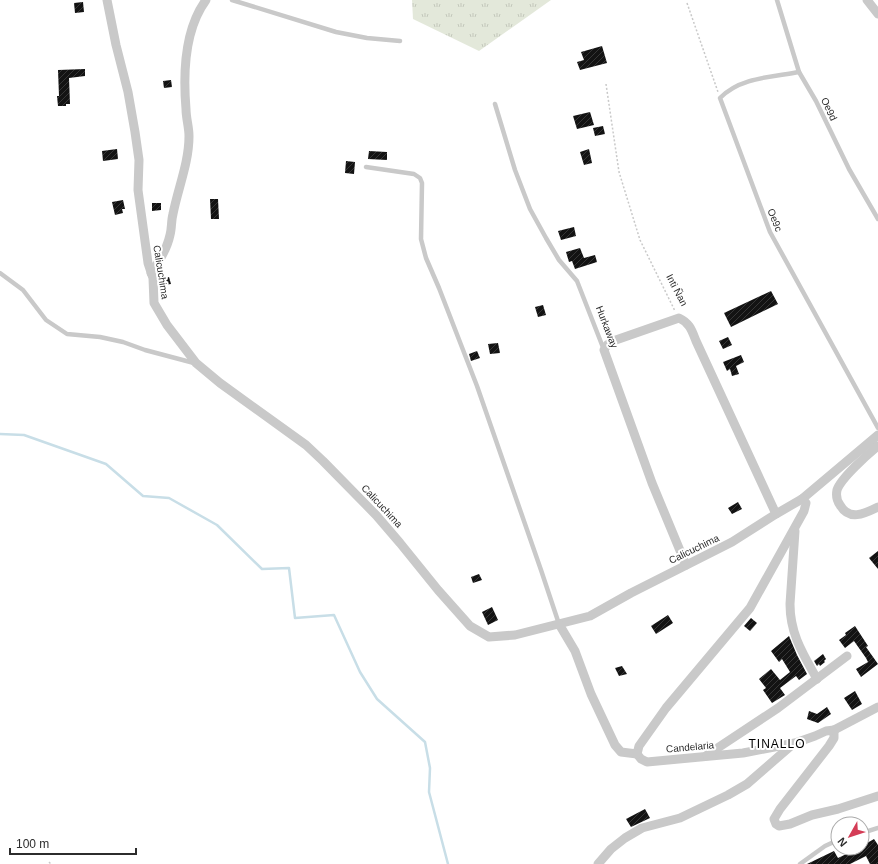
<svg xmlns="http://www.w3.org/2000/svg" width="878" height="864" viewBox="0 0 878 864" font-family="Helvetica,sans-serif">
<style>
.grass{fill:url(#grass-tufts)}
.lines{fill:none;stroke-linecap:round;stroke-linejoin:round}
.stream{stroke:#c8dee7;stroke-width:2.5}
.building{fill:url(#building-hatch)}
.path{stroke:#c9c9c9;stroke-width:1.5;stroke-dasharray:2 2;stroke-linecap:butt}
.lane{stroke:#c9c9c9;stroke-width:4.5}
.street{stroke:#c9c9c9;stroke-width:9}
.labels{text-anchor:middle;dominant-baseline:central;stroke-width:4;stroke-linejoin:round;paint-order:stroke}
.street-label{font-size:10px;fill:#2c2c2c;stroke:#fff}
.quarter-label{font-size:12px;letter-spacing:1px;fill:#000;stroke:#fff}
</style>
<defs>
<pattern id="grass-tufts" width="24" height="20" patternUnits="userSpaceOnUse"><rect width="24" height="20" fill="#e3e8da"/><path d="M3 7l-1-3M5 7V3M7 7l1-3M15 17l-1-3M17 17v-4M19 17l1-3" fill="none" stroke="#c3c7bb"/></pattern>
<pattern id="building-hatch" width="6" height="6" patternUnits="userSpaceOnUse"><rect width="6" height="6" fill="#131313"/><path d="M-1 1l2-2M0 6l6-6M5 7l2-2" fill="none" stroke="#363636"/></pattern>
</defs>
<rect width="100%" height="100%" fill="#fff"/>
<!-- grass -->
<path class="grass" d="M412,0H551L479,51L413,19Z"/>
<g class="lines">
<!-- stream -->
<path class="stream" d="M0,434L24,435L106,464L143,496L169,498L217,525L262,569L289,568L295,618L334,615L360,672L377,699L425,742L430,768L429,792L448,864"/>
</g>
<!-- building -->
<g class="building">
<path d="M83,2L84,12L75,13L74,3Z"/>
<path d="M602,46L607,63L580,70L577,62L584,60L581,52Z"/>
<path d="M85,69V76L69,78L70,104H66V106H58L57,96H59L58,70Z"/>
<path d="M171,80L172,87L164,88L163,81Z"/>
<path d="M590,112L594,125L577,129L573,116Z"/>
<path d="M603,126L605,134L595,136L593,128Z"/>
<path d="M117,149L118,159L103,161L102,151Z"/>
<path d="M589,149L592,163L584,165L580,152Z"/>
<path d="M369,151L387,152V160L368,159Z"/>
<path d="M346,161L355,162L354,174L345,173Z"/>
<path d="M210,199H218L219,219H211Z"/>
<path d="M123,200L125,209H122L123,213L115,215L112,202Z"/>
<path d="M152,203H161V210L152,211Z"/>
<path d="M574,227L576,236L561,240L558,231Z"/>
<path d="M580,248L584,258L595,255L597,262L575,269L572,261L569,262L566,252Z"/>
<path d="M169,277L171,284L164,285L163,279Z"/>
<path d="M771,291L778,304L731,327L724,313Z"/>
<path d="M543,305L546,315L538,317L535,307Z"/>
<path d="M728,337L732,345L723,349L719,341Z"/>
<path d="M498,343L500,353L490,354L488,344Z"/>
<path d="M477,351L480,358L471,361L469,354Z"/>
<path d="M741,355L744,362L736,366L739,374L732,376L730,369L727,371L723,362Z"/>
<path d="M738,502L742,509L732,514L728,508Z"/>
<path d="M878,551V569L869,558Z"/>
<path d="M479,574L482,580L473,583L471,577Z"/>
<path d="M492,607L498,620L488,625L482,612Z"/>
<path d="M668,615L673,623L656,634L651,626Z"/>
<path d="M751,618L757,623L750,631L744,626Z"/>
<path d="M855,626L868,646L866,647L878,664L861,677L856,669L868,662L866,658L854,641L845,648L839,640L846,635L845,633Z"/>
<path d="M789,636L797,655L807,674L799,680L796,676L780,688L785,695L772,703L763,690L766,688L759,679L771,669L780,680L790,672L782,659L779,662L771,651Z"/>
<path d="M823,654L826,659L824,661L825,662L820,666L819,664L817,666L814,661Z"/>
<path d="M622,666L627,674L619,676L615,668Z"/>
<path d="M855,691L862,704L852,710L844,698Z"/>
<path d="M827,707L831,714L818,723L807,719L809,711L817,714Z"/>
<path d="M645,809L650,818L631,827L626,819Z"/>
<path d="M874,839L878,845V864H870L866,856L850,864H807L834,851L838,858L859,848H862V846Z"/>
</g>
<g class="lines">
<!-- path -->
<g class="path">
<path d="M687,3L718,92"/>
<path d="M606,84L619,172L640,240L675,311"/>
<path d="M49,862L51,864"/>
</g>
<!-- lane -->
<g class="lane">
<path d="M232,0L336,32L367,38L400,41"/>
<path d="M777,0L799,72L816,101L849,169L878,219"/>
<path d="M799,72C773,77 740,77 720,98L770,232L878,428"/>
<path d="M495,104L515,170L530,209L546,238L559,260L577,281L604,350"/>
<path d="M366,167L414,174L420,178L422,183L421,239L426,258L439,288L477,386L541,570L559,624"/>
<path d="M0,273L23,290L46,320L67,334L100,337L123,342L145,350L194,363"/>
<path d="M862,833L878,828"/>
<path d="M800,864L825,846L838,840"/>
</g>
<!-- street -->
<g class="street">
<path d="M107,0L116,45L128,92L135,132L139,160L138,190L148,263L153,278L154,303L167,325L196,363L220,383L306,445L323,461L376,515L400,543L438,590L470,626L489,637L515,635L590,616L631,593L732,542L776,514L802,499L878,435"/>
<path d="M867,0L878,14"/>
<path d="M151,273C159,262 167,249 170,235C172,228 171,221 173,214C178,188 189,163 189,136C189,127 186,118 186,109C183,73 184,30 206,0"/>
<path d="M878,446C868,454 841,478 837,490C836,495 837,501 840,505C849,521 864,514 878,507"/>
<path d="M802,499L806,503L804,511L750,608L666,708L639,746L637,754L641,759L647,762L743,753L795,743L815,736L826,731L834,730V738L829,746L780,809L774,819L776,824L779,826L790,824L812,815L838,809L878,796"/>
<path d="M795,531L790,604C790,634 803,654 817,679"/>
<path d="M686,565L652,483L604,350L607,345L613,341L679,318C690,323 692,331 696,341L776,514"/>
<path d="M559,624L575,651L591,694L615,745L621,752L637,754"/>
<path d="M834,730L878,707"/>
<path d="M707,755L778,708L847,656"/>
<path d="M598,864L611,849L625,838L642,828L680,818L728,795L747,784L793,744"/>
</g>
</g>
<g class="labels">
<!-- street labels -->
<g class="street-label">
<text transform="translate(829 109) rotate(65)">Oe9d</text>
<text transform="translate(775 220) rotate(68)">Oe9c</text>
<text transform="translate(161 272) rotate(81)">Calicuchima</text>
<text transform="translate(677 290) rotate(63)">Inti Ñan</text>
<text transform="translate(607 327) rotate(69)">Hurkaway</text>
<text transform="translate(382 506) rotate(47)">Calicuchima</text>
<text transform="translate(694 549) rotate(-26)">Calicuchima</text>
<text transform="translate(690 747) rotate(-5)">Candelaria</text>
</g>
<!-- quarter labels -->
<g class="quarter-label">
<text x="777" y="744">TINALLO</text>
</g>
</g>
<!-- north arrow -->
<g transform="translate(850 836) rotate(231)"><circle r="19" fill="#ffffff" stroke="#ababab"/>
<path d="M0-3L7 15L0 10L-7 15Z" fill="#d43c56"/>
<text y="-6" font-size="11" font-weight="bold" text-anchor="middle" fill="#2c2c2c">N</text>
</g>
<!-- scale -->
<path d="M10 848v6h126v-6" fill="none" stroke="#2c2c2c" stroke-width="2"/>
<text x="16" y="848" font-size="12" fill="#2c2c2c" stroke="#ffffff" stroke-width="3" paint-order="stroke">100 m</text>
</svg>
